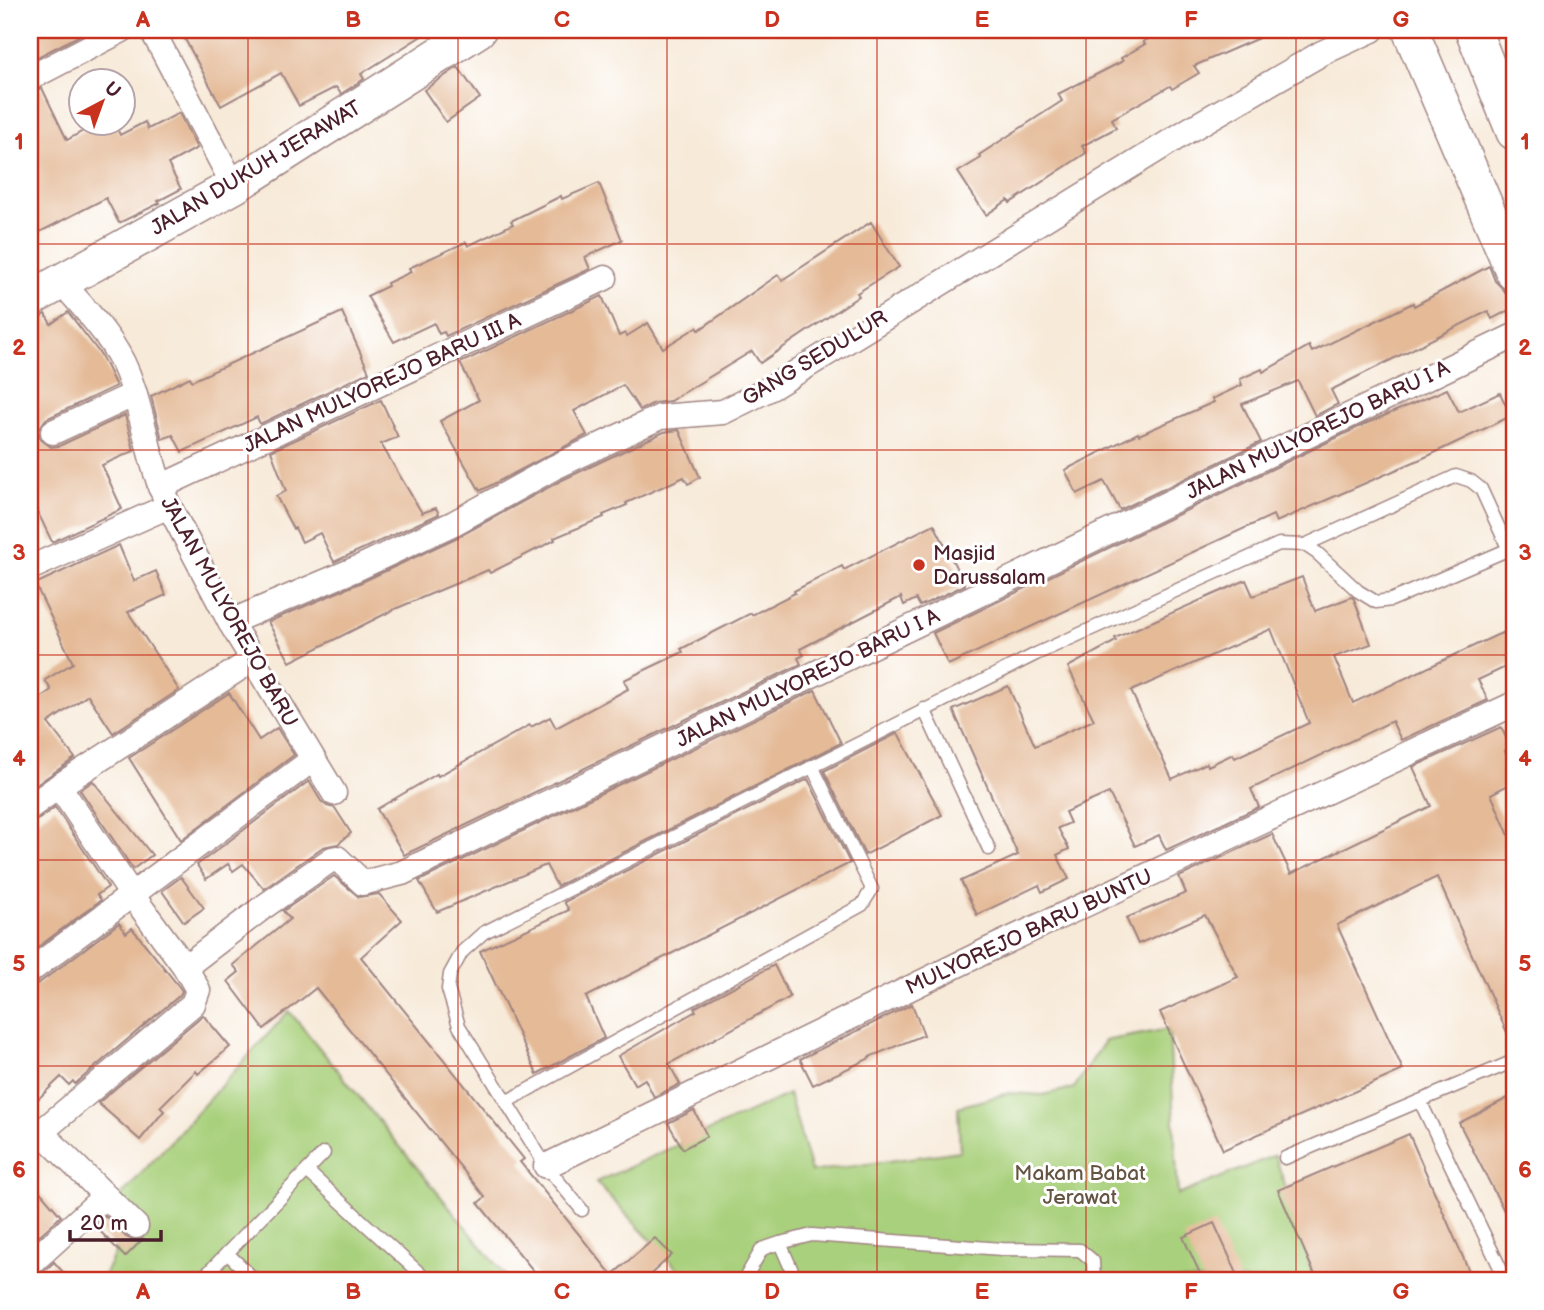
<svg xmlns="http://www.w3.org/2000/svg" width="1544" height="1310" viewBox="0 0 1544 1310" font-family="'Balsamiq Sans',sans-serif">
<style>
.green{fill:#a9d07b;stroke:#7a7853;stroke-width:2}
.building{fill:#e4ba97;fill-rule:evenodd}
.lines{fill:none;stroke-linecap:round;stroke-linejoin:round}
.lane-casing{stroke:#a08482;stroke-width:15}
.street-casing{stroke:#a08482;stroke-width:27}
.secondary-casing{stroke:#a08482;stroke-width:38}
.lane{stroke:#fff;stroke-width:12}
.street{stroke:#fff;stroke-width:24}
.secondary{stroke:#fff;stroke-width:35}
.grid{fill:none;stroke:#c8321e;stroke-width:2;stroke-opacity:0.55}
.poi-dot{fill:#c8321e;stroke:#fff;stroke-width:2.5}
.labels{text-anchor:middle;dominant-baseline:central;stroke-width:6;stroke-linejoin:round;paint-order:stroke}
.street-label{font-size:21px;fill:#4a1f2b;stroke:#fff}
.poi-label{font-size:21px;fill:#4a1f2b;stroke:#fff;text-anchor:start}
.park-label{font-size:21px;fill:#665443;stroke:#fff}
.neatline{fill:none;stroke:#c8321e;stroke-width:2.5}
.grid-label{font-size:23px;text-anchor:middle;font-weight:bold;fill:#c8321e}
</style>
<rect width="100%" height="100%" fill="#fff"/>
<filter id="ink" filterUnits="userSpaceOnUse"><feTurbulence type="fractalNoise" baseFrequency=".0143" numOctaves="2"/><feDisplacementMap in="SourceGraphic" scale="14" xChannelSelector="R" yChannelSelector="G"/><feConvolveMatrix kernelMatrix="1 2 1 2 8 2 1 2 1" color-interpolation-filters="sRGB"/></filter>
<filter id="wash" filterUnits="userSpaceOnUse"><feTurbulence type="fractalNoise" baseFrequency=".00686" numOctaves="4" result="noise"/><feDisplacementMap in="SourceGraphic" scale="28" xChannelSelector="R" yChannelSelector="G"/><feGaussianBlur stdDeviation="1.57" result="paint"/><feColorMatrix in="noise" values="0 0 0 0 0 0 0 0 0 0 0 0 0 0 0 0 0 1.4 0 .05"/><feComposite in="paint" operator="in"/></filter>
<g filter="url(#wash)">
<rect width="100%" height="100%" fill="#f7ead9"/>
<!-- green -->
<g class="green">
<path d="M289,1011L509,1280H102L115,1253L120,1197Z"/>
<path d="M1169,1029L1178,1195L1275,1155L1315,1280H688L596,1182L789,1094L811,1172L960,1151L958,1107L1009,1093L1042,1095L1074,1088L1105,1041Z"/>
</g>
<g id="blocks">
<!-- building -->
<g class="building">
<path d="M30,30H90L30,61Z"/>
<path d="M180,30H431L361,74L364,79L341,94L336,87L299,106L281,73L221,106Z"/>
<path d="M1163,30H1277L1194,66L1199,73L1172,89L1170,86L1112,119L1116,128L1082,146L1086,153L1010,203L1008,200L986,215L958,172L981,158L979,155L1062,101L1058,94L1123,61L1121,58L1145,44L1143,42Z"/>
<path d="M458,67L480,98L446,122L424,90Z"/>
<path d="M42,88L67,140L99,122H114L120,135L145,122L148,129L179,113L197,148L168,164L181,189L158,201L160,203L119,223L106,198L30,237V93Z"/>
<path d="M599,183L622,240L585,257L590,269L446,336L444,332L439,334L434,323L394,342L367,296L388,286L387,283L411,272L409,268L466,242L468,246L513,224L511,221L561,196L562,199Z"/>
<path d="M871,222L899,267L857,293L859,296L760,363L752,351L670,401L654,403L640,410L623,385L574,411L587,435L480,491L440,421L479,400L460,363L602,296L619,336L625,333L627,336L648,323L663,348L697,327L699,330L778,275L782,280Z"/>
<path d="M1489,266L1495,281L1504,290L1513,308L1492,319L1488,311L1331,390L1338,404L1315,416L1298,381L1242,404L1261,442L1120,510L1104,481L1077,494L1065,470L1138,433L1139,435L1214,402L1212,399L1242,385L1240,379L1262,369L1263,372L1309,346L1312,352L1413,303L1414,306Z"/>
<path d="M68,312L101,355L116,386L46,419L38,430L40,439L51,447L59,446L125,415L134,451L102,465L122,509L52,542L30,496V324L45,314L51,324Z"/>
<path d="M342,312L369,372L260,424L257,417L182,452L173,435L162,439L151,396L190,377L192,381Z"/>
<path d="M1447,389L1459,412L1500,393L1511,416L1430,455L1276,522L1273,515L948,665L933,633L1365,424Z"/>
<path d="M381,400L398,437L381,444L422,513L436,508L439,514L334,562L320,533L302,542L295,528L293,529L276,496L286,491L271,451Z"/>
<path d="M679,430L700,477L688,484L684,477L626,503L627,505L603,515L604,517L554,538L555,540L490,573L488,570L395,609L290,662L268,622L364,581L460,536L560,481L664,432Z"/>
<path d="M934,524L965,585L920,606L916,599L904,605L901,597L800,649L804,655L798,658L801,664L404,855L377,809L437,774L438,776L530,725L531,727L550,717L556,728L628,689L624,680L683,652L681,649L751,613L752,615L795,593L794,591L842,566L844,570Z"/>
<path d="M119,545L134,581L156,571L166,595L128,612L179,690L113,733L88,695L48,723L75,758L30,789V701L32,704L51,690L45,680L73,663L35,584Z"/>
<path d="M1302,577L1315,611L1352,597L1354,599L1371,644L1334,657L1353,703L1497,635L1514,629V663L1478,680L1488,700L1401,740L1392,721L1251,789L1259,807L1166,850L1159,835L1135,846L1109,793L1065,812L1070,823L1058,828L1069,849L1057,855L1069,879L1042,892L1039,885L977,915L961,881L1018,855L953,710L1008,686L1035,746L1094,720L1068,667L1116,641L1115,638L1246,580L1253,596ZM1271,629L1309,723L1235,758L1233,754L1208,766L1207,763L1172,779L1131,691Z"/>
<path d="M815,690L841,743L557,886L546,865L437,912L419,881Z"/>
<path d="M229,693L259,740L277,728L294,755L181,840L129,758Z"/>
<path d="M1501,727L1511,748L1505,751L1514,771V782L1491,794L1514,847V1048L1437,877L1337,925L1403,1070L1223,1150L1160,1012L1238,977L1205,915L1138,944L1126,918L1186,893L1179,877L1272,834L1291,874L1431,806L1413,767Z"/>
<path d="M898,733L942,815L865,855L824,771Z"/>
<path d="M808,779L850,863L586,997L604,1038L537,1074L480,951L569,910L564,902Z"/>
<path d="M93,781L152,855L133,869L80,790Z"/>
<path d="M309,781L321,801L327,806L335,808L351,833L338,844L323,847L264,889L243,864L233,871L228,864L206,879L197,865Z"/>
<path d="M55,807L108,887L97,895L101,900L30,953V822L39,819Z"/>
<path d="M334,876L359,897L379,894L402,920L361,957L524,1159L520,1162L612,1275L655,1238L672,1255L644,1280H541L478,1203L485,1197L316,988L264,1029L228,981L239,972L233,965L290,919L283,911Z"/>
<path d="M181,877L204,908L184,922L162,891Z"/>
<path d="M119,923L126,933L132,928L177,984L182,991L180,995L75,1084L73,1081L69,1085L61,1077L30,1107V986L39,983Z"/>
<path d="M774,965L790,997L669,1064L680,1084L654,1097L645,1079L635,1085L618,1056L696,1011L694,1008Z"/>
<path d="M912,1004L924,1035L869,1057L870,1058L813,1085L800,1059Z"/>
<path d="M203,1015L230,1047L198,1074L196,1071L160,1107L164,1111L140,1140L98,1103Z"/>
<path d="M1514,1095V1230L1459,1123Z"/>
<path d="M694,1110L707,1136L683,1149L668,1123Z"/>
<path d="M1409,1134L1473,1280H1317L1278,1190Z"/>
<path d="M30,1180L61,1216L30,1244Z"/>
<path d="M105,1216L126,1237L133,1240L143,1239L125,1257L95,1226Z"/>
<path d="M1214,1223L1240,1280H1203L1183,1237Z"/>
<path d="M54,1262L70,1280H30L40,1275Z"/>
</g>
</g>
</g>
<g filter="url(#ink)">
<use href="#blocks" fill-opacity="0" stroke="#a08482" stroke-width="2"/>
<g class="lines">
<defs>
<g id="lane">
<path d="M1305,545L1456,476L1471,481L1481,489L1509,550"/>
<path d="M924,709L989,849"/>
<path d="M1420,1101L1506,1280"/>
<path d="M506,1102L862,905L872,889L812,766"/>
<path d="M1285,1158L1514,1061"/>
<path d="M307,1171L427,1280"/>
<path d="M582,1210L546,1166L459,1026L448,989L450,974L462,952L483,933L1036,654L1279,544L1305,545L1317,553L1358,591L1376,602L1391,600L1514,547"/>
<path d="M227,1253L255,1280"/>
<path d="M201,1280L324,1153"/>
<path d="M744,1280L762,1249L780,1243"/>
<path d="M796,1280L780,1243L812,1235L1002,1249L1080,1250L1093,1261L1094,1280"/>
</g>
<g id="street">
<path d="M152,30L234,186"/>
<path d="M30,78L122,30"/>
<path d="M60,280C84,309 113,337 127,372C145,416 148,464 169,506L230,622L334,793"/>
<path d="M53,432L135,394"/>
<path d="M160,487L605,278"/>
<path d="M30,568L169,506"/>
<path d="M230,622L358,568L454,523L553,468L660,417L723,412L771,388L1189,130L1322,53L1372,30"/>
<path d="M59,786L132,895L185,967L198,990L193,1004L41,1132L136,1226"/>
<path d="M30,807L59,786L252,660"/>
<path d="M185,967L262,908L332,859L337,858L363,883L402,873L1514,336"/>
<path d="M30,971L312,760"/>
<path d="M546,1166L988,950L1514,704"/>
<path d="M30,1264L105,1196"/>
</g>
<g id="secondary">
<path d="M1410,30L1514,273"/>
<path d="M1473,30L1514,132"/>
<path d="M30,299L234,186L478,30"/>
</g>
</defs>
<!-- lane casing -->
<use href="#lane" class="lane-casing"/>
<!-- street casing -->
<use href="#street" class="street-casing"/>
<!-- secondary casing -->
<use href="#secondary" class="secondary-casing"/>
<!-- lane -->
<use href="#lane" class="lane"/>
<!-- street -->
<use href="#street" class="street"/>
<!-- secondary -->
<use href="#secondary" class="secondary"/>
</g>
</g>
<!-- grid -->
<path class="grid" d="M248,30V1280M458,30V1280M667,30V1280M877,30V1280M1086,30V1280M1296,30V1280M30,244H1514M30,450H1514M30,655H1514M30,860H1514M30,1066H1514"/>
<!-- markers -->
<circle class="poi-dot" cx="919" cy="565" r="7"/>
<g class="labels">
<!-- street labels -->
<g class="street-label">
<text transform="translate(256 168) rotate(-31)">JALAN DUKUH JERAWAT</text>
<text transform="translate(815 358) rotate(-31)">GANG SEDULUR</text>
<text transform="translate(382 383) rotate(-25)">JALAN MULYOREJO BARU III A</text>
<text transform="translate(1318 430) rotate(-26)">JALAN MULYOREJO BARU I A</text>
<text transform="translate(229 612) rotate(61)">JALAN MULYOREJO BARU</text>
<text transform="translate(808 678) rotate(-26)">JALAN MULYOREJO BARU I A</text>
<text transform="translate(1029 932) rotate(-25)">MULYOREJO BARU BUNTU</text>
</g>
<!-- poi labels -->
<g class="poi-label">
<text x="933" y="553">Masjid<tspan x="933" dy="24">Darussalam</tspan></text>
</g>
<!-- park labels -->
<g class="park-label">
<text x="1080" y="1173">Makam Babat<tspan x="1080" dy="24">Jerawat</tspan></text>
</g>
</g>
<!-- margin -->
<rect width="1544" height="1310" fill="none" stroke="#fff" stroke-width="77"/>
<!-- north arrow -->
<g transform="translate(102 102) rotate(41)"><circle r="33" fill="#ffffff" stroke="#b7a5aa" stroke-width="2"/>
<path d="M0-5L12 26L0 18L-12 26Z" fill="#c8321e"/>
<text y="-10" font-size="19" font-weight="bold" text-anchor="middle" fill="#4a1f2b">U</text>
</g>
<!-- scale -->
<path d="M70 1230v10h91v-10" fill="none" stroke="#4a1f2b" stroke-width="3.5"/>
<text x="80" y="1230" font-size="21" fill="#4a1f2b" stroke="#ffffff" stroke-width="5" paint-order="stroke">20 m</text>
<rect x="38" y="38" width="1468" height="1234" class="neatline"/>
<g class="grid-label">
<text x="143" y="27">A</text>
<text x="353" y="27">B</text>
<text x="562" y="27">C</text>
<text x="772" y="27">D</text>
<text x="982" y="27">E</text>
<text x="1191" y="27">F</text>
<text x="1401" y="27">G</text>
<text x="19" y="149">1</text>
<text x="1525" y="149">1</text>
<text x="19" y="355">2</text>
<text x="1525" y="355">2</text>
<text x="19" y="560">3</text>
<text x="1525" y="560">3</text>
<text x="19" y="766">4</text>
<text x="1525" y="766">4</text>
<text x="19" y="971">5</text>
<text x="1525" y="971">5</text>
<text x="19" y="1177">6</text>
<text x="1525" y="1177">6</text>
<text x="143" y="1299">A</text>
<text x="353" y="1299">B</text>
<text x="562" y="1299">C</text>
<text x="772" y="1299">D</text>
<text x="982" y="1299">E</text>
<text x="1191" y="1299">F</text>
<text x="1401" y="1299">G</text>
</g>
</svg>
